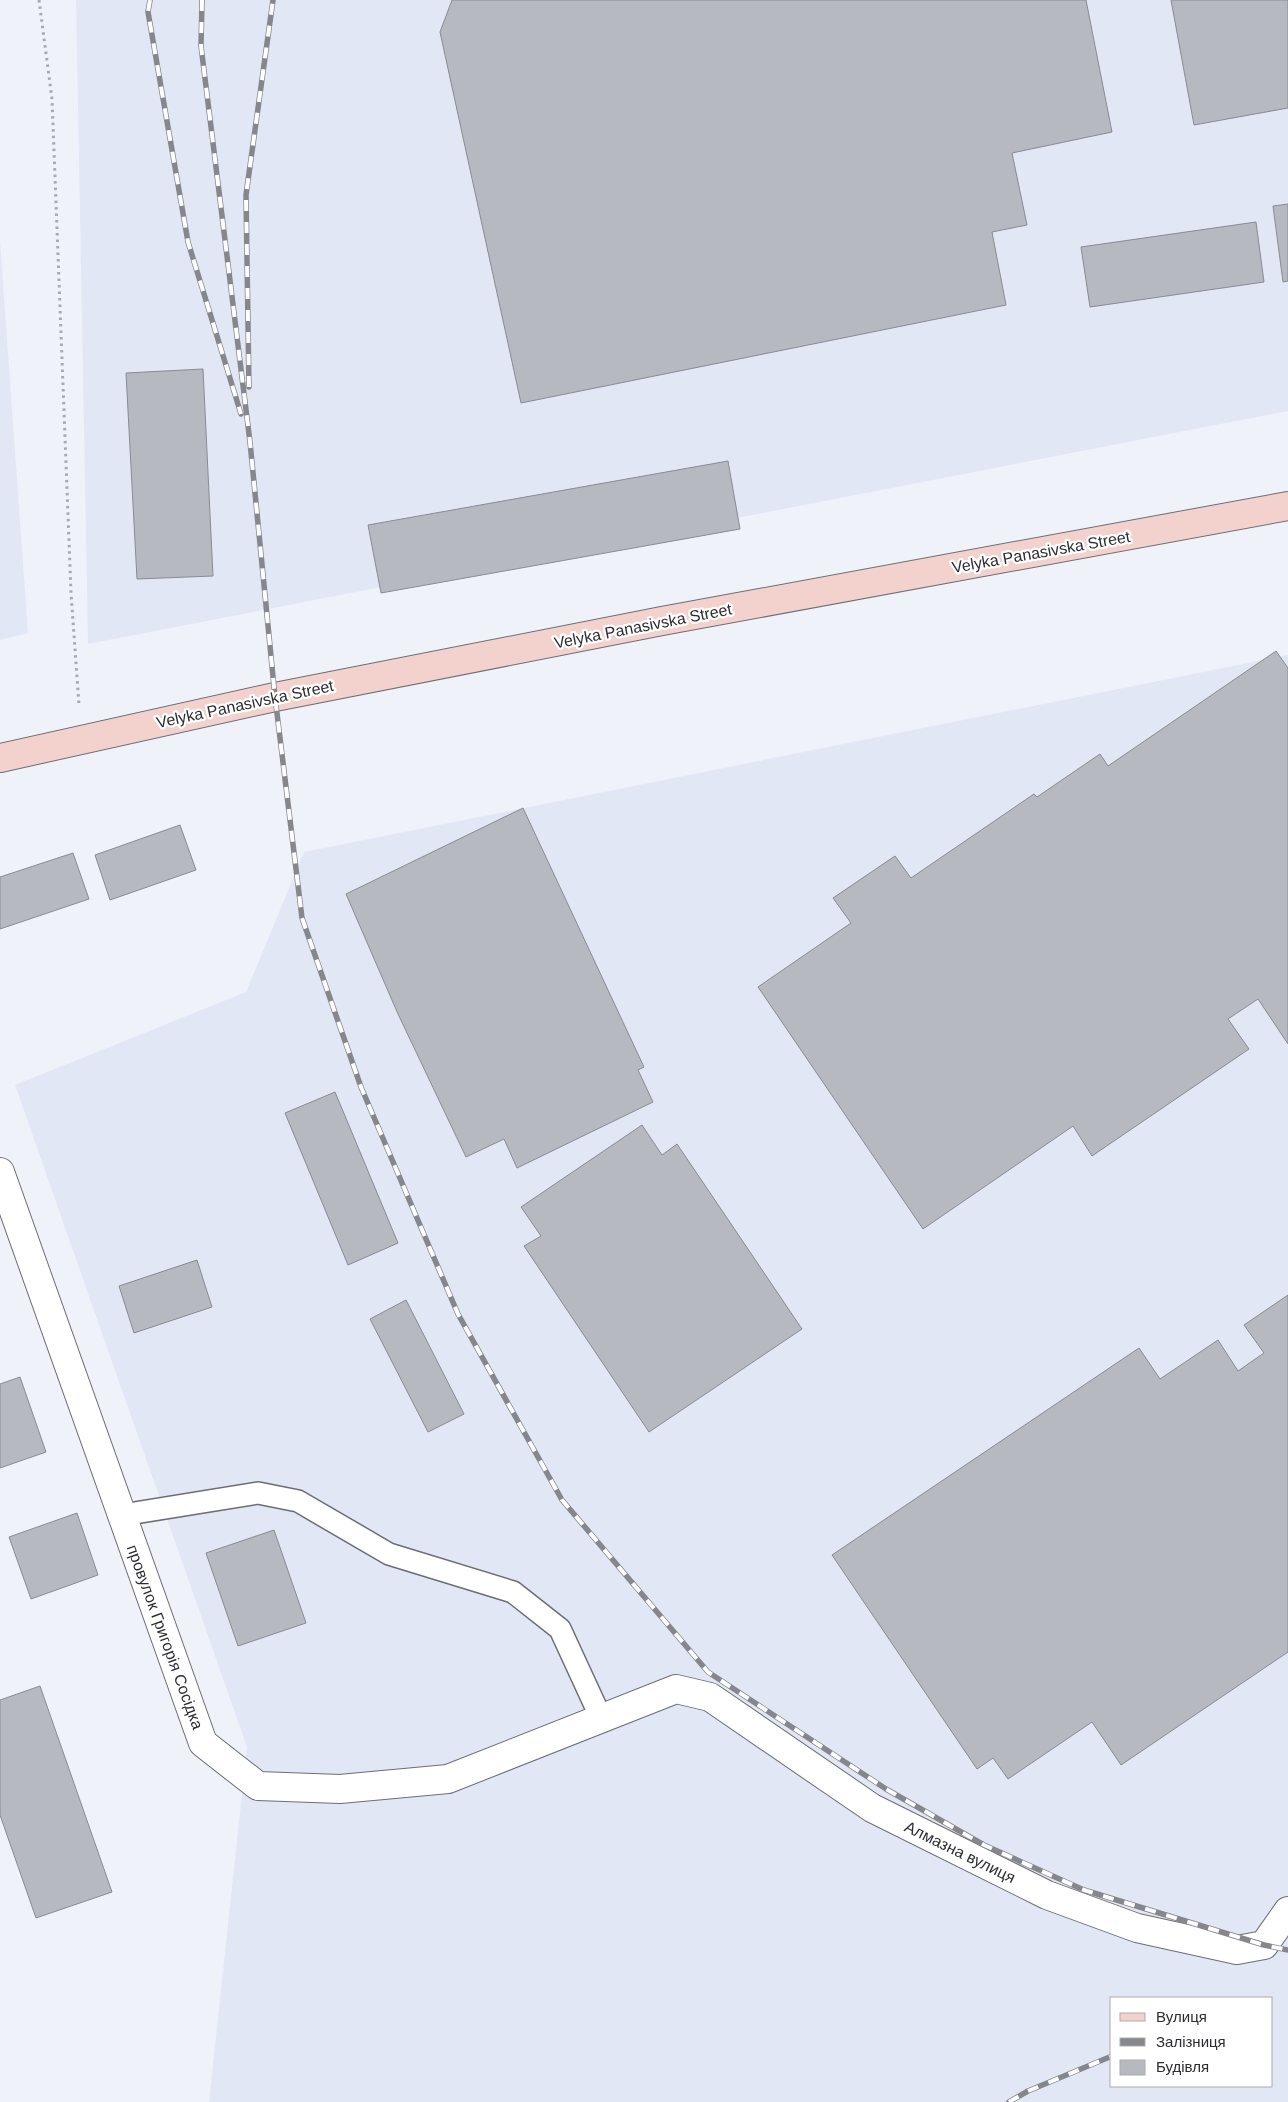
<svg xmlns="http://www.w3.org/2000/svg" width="1288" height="2102" viewBox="0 0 1288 2102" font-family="Helvetica,sans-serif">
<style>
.built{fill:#e2e7f6;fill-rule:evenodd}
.building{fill:#b7b9c1;stroke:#898b92}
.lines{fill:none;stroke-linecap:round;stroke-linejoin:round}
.lane-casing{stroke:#6c6e75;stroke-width:24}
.street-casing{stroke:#6c6e75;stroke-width:30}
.secondary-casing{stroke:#6c6e75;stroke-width:30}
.path{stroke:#a7a9af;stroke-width:3;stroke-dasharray:2.5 4;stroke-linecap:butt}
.lane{stroke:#fff;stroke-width:21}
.street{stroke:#fff;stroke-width:28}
.secondary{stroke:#f3d2ce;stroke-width:28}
.rail-casing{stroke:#86878d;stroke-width:5.5}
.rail{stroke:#fff;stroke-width:4;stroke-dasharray:11;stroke-linecap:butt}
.labels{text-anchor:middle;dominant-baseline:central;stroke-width:4.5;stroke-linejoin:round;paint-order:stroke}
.street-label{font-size:16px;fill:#2c2d30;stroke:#fff}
</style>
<rect width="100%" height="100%" fill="#f0f2fa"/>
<!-- built -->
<g class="built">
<path d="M76,0H1288V411L88,644Z"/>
<path d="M0,241L28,633L0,640Z"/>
<path d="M1288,655V2102H209L247,1747L15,1085L246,992L304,852ZM1112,1998H1272V2086H1112Z"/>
</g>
<!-- building -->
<g class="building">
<path d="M452,0H1086L1112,132L1012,153L1027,225L992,232L1006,305L521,403L440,32Z"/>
<path d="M1171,0H1288V108L1194,125Z"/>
<path d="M1288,204V281L1283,282L1273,206Z"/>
<path d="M1256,222L1264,282L1090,307L1081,247Z"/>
<path d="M203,369L213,576L137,579L126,373Z"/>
<path d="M728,461L740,529L381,593L368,525Z"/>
<path d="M1276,651L1288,668V1044L1258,999L1228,1019L1249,1049L1092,1156L1073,1126L923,1229L758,987L851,923L833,898L895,856L911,878L1034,794L1037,797L1100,754L1108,766Z"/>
<path d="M523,808L644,1067L638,1070L653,1102L517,1168L504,1139L466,1157L398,1014L346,894Z"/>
<path d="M180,825L196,870L110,900L95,855Z"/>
<path d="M73,853L89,899L0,929V877Z"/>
<path d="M335,1092L398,1243L348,1265L285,1113Z"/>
<path d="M642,1125L662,1155L677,1144L802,1329L649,1432L524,1246L541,1236L521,1207Z"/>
<path d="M197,1260L212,1307L134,1333L119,1286Z"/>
<path d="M1288,1295V1652L1121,1765L1092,1722L1008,1779L993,1758L977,1769L832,1555L1139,1348L1160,1379L1218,1340L1238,1371L1264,1353L1244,1325Z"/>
<path d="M406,1300L464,1414L428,1432L370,1319Z"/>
<path d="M20,1377L46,1452L0,1468V1384Z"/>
<path d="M77,1513L98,1575L31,1599L9,1537Z"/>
<path d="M274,1530L306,1623L238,1646L206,1553Z"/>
<path d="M40,1686L112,1892L36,1918L0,1815V1700Z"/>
</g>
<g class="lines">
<defs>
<path id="lane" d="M122,1515L258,1493L298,1501L389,1554L513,1592L560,1629L601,1718"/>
<path id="street" d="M0,1172L203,1743L258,1786L340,1789L448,1779L676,1689L710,1697L872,1808L1047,1895L1137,1928L1237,1950L1264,1945L1288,1911"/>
<path id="secondary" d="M0,758L275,697L662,621L1288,506"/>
</defs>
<!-- lane casing -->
<use href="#lane" class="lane-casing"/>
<!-- street casing -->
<use href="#street" class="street-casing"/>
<!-- secondary casing -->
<use href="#secondary" class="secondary-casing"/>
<!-- path -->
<path class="path" d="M39,0L52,99L71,593L79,705"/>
<!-- lane -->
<use href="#lane" class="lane"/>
<!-- street -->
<use href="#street" class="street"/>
<!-- secondary -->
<use href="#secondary" class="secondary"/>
<defs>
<g id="rail">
<path d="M150,0L148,12L188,242L241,414"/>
<path d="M202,0L201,46L250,442L275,697L302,918L361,1087L458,1314L562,1500L708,1672L886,1789L984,1845L1084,1890L1264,1945L1288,1950"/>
<path d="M249,387L246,195L273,0"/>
<path d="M1009,2102L1028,2091L1112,2056"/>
</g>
</defs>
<!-- rail casing -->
<use href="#rail" class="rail-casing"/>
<!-- rail -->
<use href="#rail" class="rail"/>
</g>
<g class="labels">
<!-- street labels -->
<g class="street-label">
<text transform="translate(1041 552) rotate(-10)">Velyka Panasivska Street</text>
<text transform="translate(643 626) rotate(-11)">Velyka Panasivska Street</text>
<text transform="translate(245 704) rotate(-12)">Velyka Panasivska Street</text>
<text transform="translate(165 1637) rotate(70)">провулок Григорія Сосідка</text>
<text transform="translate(960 1852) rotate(26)">Алмазна вулиця</text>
</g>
</g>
<!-- legend -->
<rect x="1110" y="1997" width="162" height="90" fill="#ffffff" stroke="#ababac"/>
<rect x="1120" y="2013" width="25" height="8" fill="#f3d2ce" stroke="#ababac"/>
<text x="1156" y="2022" font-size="15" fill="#2c2d30">Вулиця</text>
<rect x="1120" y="2038" width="25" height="8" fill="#86878d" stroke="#ababac"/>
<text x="1156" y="2047" font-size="15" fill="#2c2d30">Залізниця</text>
<rect x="1120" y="2060" width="25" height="15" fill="#b7b9c1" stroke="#ababac"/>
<text x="1156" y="2072" font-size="15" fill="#2c2d30">Будівля</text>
</svg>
